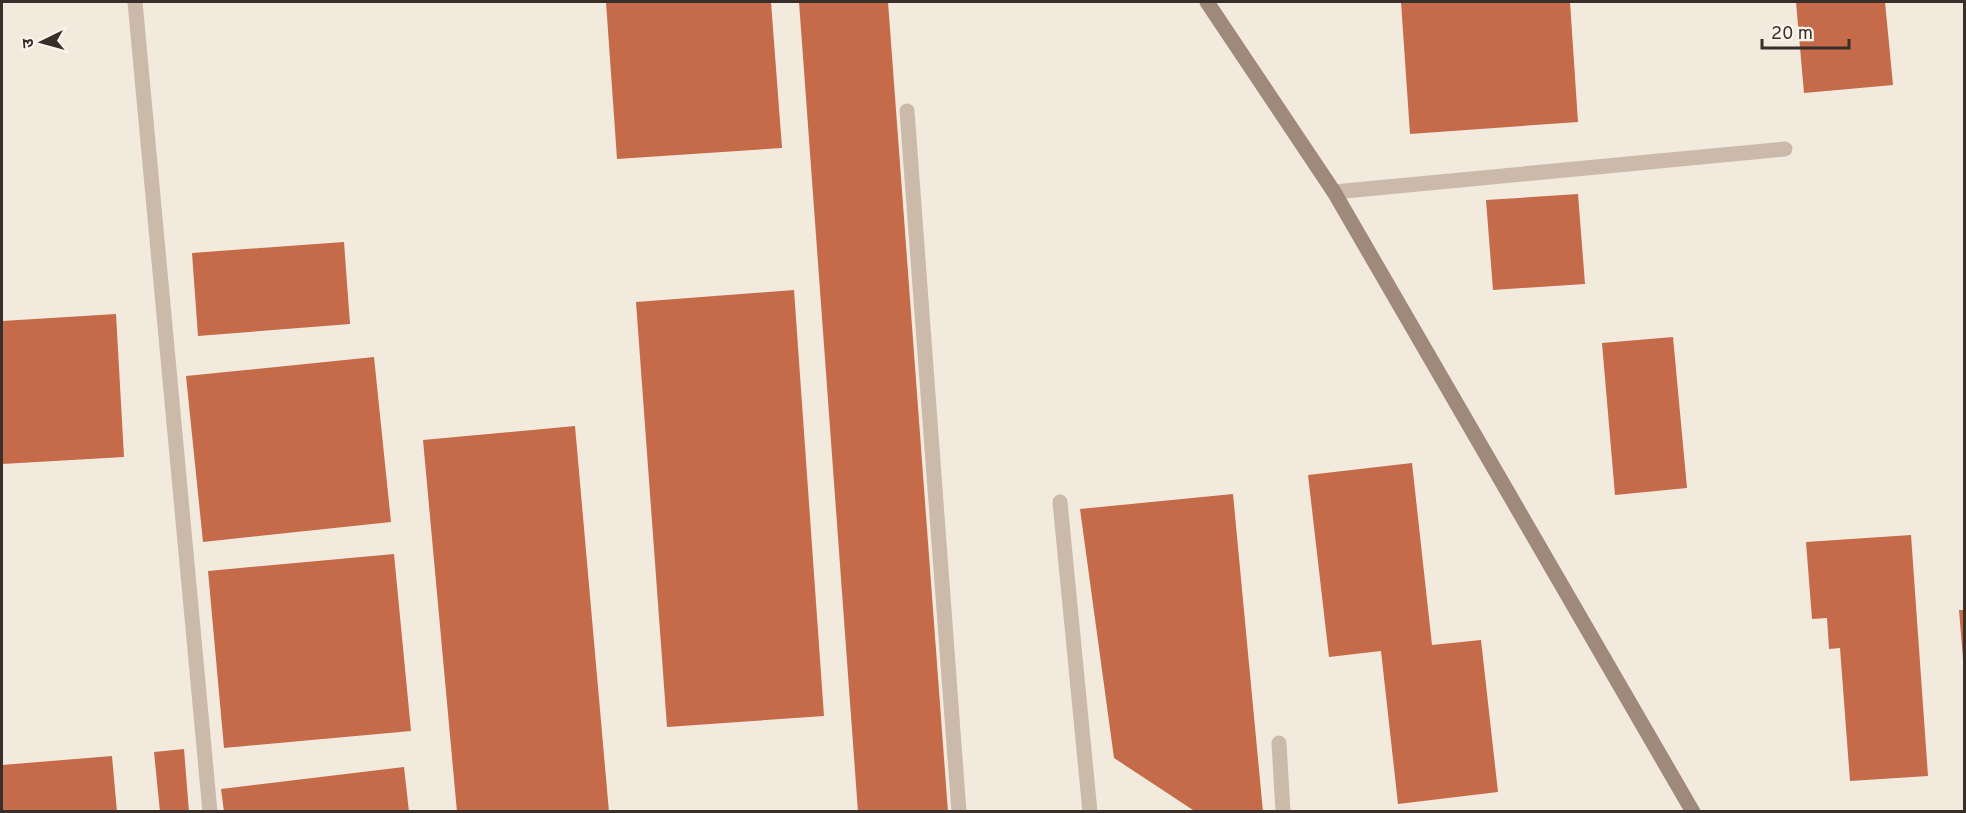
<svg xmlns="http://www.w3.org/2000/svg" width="1966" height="813" viewBox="0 0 1966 813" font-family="Overpass,'Noto Sans Devanagari',sans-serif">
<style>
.building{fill:#c56b4a}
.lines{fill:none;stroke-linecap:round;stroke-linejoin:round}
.lane{stroke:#cbbaaa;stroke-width:15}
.street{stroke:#cbbaaa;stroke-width:15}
.secondary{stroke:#9f897b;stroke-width:15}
</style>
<rect width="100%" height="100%" fill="#f3eade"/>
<!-- building -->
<g class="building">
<path d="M606,2H771L782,148L617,159Z"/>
<path d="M799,2H888L948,812H858Z"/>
<path d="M1401,2H1570L1578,122L1410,134Z"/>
<path d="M1796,2H1885L1893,85L1804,93Z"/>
<path d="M1578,194L1585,284L1493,290L1486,200Z"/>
<path d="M344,242L350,324L198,336L192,253Z"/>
<path d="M794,290L824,716L667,727L636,302Z"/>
<path d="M116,314L124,457L2,464V321Z"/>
<path d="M1673,337L1687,488L1615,495L1602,343Z"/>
<path d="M374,357L391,522L203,542L186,376Z"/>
<path d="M575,426L609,812H457L423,440Z"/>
<path d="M1412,463L1432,645L1481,640L1498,792L1398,804L1381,651L1329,657L1308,475Z"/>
<path d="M1233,494L1263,812H1196L1114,758L1080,509Z"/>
<path d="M1911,535L1928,776L1850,781L1840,648L1829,649L1827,618L1812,619L1806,542Z"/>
<path d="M394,554L411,731L224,748L208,571Z"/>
<path d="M1959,610H1964V659H1963Z"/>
<path d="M184,749L189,812H160L154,752Z"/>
<path d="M112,756L117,812H2V765Z"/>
<path d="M404,767L409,812H224L221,789Z"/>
</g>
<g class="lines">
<!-- lane -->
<g class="lane">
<path d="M135,2L210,812"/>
<path d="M907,111L959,812"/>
<path d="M1060,502L1090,812"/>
<path d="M1279,743L1283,812"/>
</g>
<!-- street -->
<path class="street" d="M1334,192L1785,149"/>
<!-- secondary -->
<path class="secondary" d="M1207,2L1334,192L1693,812"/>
</g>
<!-- border -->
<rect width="1966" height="813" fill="none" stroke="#392f2a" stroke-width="6"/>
<!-- north arrow -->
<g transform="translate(42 42) rotate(265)" stroke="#faf4eb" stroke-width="4.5" paint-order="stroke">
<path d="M0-4.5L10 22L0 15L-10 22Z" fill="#392f2a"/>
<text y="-9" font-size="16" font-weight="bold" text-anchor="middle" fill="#392f2a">उ</text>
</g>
<!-- scale -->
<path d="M1762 39v9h87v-9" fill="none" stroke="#392f2a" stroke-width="3"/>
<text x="1771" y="39" font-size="18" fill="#392f2a" stroke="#faf4eb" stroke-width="4.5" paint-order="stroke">20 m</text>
</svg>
